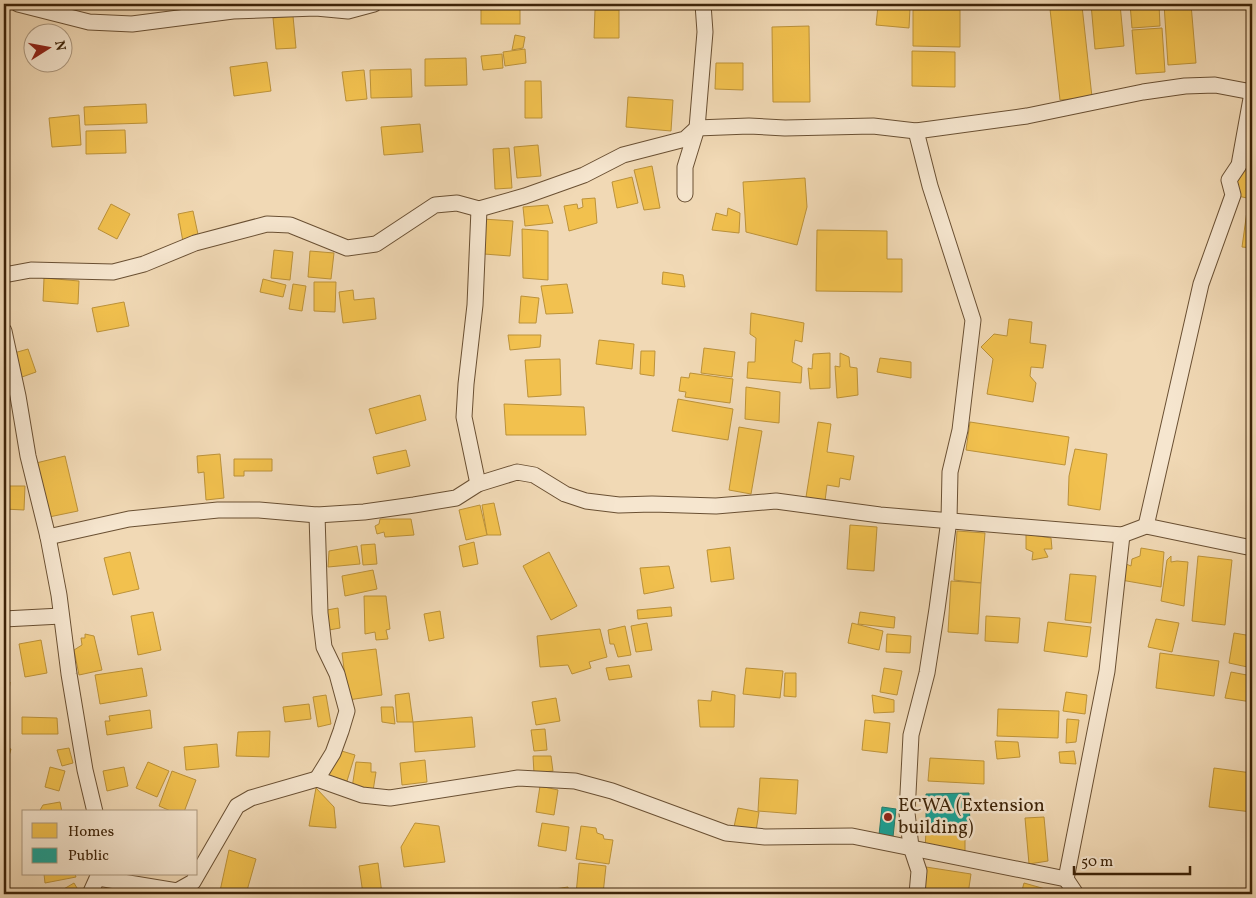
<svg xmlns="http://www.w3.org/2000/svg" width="1256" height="898" viewBox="0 0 1256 898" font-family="Vollkorn,serif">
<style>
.homes{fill:#f2c14e;stroke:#bc9239}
.public{fill:#17a398;stroke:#227d6d}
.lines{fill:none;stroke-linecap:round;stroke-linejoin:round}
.street-casing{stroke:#6a5033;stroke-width:17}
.street{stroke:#f6e6cf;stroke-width:15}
.poi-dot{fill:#8f2418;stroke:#f6e6cf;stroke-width:2}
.labels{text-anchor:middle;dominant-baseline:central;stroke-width:5;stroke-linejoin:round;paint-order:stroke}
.poi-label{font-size:19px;fill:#3d2308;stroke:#f6e6cf;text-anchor:start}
</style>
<rect width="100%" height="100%" fill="#f1d9b5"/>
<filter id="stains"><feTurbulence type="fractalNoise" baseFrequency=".004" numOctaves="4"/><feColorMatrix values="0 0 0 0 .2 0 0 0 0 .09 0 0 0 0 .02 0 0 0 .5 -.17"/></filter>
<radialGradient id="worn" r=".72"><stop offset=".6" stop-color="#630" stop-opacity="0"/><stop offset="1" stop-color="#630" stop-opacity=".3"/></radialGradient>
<!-- homes -->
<g class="homes">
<path d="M1091,4H1120L1124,46L1095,49Z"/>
<path d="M1130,4H1159L1160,26L1132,28Z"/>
<path d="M1164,4H1191L1196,63L1168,65Z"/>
<path d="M1246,4H1252V48H1249Z"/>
<path d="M878,6L910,8L909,28L876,25Z"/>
<path d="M1082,6L1092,97L1060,100L1050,9Z"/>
<rect x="481" y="8" width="39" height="16"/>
<path d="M595,10H619V38H594Z"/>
<path d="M913,10H960V47L913,46Z"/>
<path d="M293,16L296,48L276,49L273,18Z"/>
<path d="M809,26L810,102H773L772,27Z"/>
<path d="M1162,28L1165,72L1136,74L1132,30Z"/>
<path d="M515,35L525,37L523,48L512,50Z"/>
<path d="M525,49L526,63L505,66L503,52Z"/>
<path d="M912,51L955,52V87L912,86Z"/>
<path d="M502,54L503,68L483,70L481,56Z"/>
<path d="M466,58L467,85L425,86V59Z"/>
<path d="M267,62L271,91L234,96L230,67Z"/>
<path d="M716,63H743V90L715,89Z"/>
<path d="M411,69L412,97L371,98L370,70Z"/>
<path d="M364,70L367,99L346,101L342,72Z"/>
<path d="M525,81H541L542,118H525Z"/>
<path d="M628,97L673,100L671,131L626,127Z"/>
<path d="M146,104L147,123L85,125L84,107Z"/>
<path d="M79,115L81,145L52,147L49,118Z"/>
<path d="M420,124L423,152L384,155L381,127Z"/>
<path d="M125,130L126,153L86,154V131Z"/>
<path d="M538,145L541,176L517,178L514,147Z"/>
<path d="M509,148L512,188L495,189L493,149Z"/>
<path d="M1239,165L1252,168V190H1249L1247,198L1233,195Z"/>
<path d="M652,166L660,208L644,210L634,170Z"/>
<path d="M632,177L638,203L617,208L612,182Z"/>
<path d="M805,178L807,207L797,245L746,232L743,182Z"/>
<path d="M595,198L597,223L569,231L564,206L577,204L578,209L583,207L582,199Z"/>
<path d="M111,204L130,214L117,239L98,229Z"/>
<path d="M548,205L553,223L525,226L523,207Z"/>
<path d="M728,208L740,213L739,233L712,230L716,213L727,216Z"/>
<path d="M193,211L199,239L183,242L178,214Z"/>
<path d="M1247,211L1252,212V248L1242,247Z"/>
<path d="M483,219L513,221L510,256L484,254Z"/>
<path d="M522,229L548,231V280L523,278Z"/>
<path d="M817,230L887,231V259H902V292L816,291Z"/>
<path d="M274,250L293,252L290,280L271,278Z"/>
<path d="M310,251L334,253L331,279L308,277Z"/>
<path d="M663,272L683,275L685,287L662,284Z"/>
<path d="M44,278L79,281L78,304L43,301Z"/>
<path d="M263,279L286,285L283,297L260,292Z"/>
<path d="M314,282H336L335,312L314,311Z"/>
<path d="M293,284L306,286L302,311L289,309Z"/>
<path d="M567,284L573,313L546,314L541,286Z"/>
<path d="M353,290L354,300L374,298L376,319L343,323L339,292Z"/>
<path d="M521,296L539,298L536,323H519Z"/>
<path d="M124,302L129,326L97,332L92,308Z"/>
<path d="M751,313L804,323L802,342L795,340L792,362L802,367L801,383L747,378L748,362H755L756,338L750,334Z"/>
<path d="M1009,319L1032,322L1030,343L1046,345L1043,368L1031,367L1030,376L1036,383L1033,402L987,394L993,359L981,347L994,334L1007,336Z"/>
<path d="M508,335H541L540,347L510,350Z"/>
<path d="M599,340L634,344L632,369L596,364Z"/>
<path d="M704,348L735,352L732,377L701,373Z"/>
<path d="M28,349L36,372L22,377L14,353Z"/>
<path d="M641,351H655L654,376L640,374Z"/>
<path d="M830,353V388L810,389L808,368L812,369L813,354Z"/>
<path d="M840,353L849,357L850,367L857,368L858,395L837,398L835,366L840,367Z"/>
<path d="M880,358L911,362V378L877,372Z"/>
<path d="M560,359L561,395L528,397L525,360Z"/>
<path d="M690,373L733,379L730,403L685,397L686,392L679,391L681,377L689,378Z"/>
<path d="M746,387L780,392L779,423L745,419Z"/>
<path d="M420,395L426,420L376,434L369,409Z"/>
<path d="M678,399L733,409L728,440L672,431Z"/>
<path d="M504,404L584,407L586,435H506Z"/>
<path d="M818,422L831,424L827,452L854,456L850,480L840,478L839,487L827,485L825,501L806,497Z"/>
<path d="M970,422L1069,437L1065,465L966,450Z"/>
<path d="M739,427L762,431L751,494L729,490Z"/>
<path d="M1075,449L1107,454L1100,510L1068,505L1069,476Z"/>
<path d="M406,450L410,466L377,474L373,457Z"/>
<path d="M220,454L224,498L206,500L204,472L198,473L197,456Z"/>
<path d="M65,456L78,511L49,517L36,463Z"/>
<path d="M234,459H272V471H244V476H234Z"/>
<path d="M4,486H25L24,510L4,509Z"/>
<path d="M494,503L501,535H487L482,505Z"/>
<path d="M480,505L487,535L466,540L459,510Z"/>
<path d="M380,519H411L414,535L385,537L384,532L377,534L375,526L379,524Z"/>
<path d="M850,525L877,527L874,571L847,569Z"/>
<path d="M957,531L985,533L981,583L954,580Z"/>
<path d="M1026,534L1051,538L1052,549H1044L1048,557L1032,560L1033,552L1026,549Z"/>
<path d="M474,542L478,564L463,567L459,546Z"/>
<path d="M375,544L377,564L363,565L361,545Z"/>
<path d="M357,546L360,564L328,567L329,551Z"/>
<path d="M730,547L734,579L711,582L707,550Z"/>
<path d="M1141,548L1164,552L1161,587L1121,580L1126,564L1131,566L1132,559L1140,556Z"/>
<path d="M130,552L139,589L113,595L104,558Z"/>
<path d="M549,552L577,606L551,620L523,566Z"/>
<path d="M1171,556V562L1177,561L1188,562L1184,606L1161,601L1167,560Z"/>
<path d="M1198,556L1232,560L1225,625L1192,621Z"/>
<path d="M669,566L674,588L644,594L640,568Z"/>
<path d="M373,570L377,589L345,596L342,576Z"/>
<path d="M1070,574L1096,576L1091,623L1065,620Z"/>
<path d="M951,581L981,583L978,634L948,632Z"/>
<path d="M364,596H386L390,629L386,630L388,639L376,640L375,632L365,634Z"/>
<path d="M671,607L672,616L638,619L637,610Z"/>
<path d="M338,608L340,628L329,630L327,610Z"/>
<path d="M440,611L444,638L429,641L424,614Z"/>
<path d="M153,612L161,650L138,655L131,616Z"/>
<path d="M860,612L895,617L894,628L858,624Z"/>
<path d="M986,616L1020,618L1018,643L985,641Z"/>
<path d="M1156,619L1179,623L1172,652L1148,647Z"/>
<path d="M1048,622L1091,627L1087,657L1044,651Z"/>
<path d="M647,623L652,650L636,652L631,626Z"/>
<path d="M852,623L883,631L879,650L848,643Z"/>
<path d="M625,626L631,655L618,657L614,644H610L608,630Z"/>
<path d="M600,629L607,657L589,662L591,668L572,674L568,665L540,667L537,636Z"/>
<path d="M1234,633L1252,636V668L1229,663Z"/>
<path d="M85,634L94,636L102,670L79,675L74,650L82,645L81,638H85Z"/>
<path d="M887,634L911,636L910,653L886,652Z"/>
<path d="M41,640L47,673L25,677L19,644Z"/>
<path d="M376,649L382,695L348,700L342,653Z"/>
<path d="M1160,653L1219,661L1214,696L1156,688Z"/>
<path d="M629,665L632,677L609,680L606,668Z"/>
<path d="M142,668L147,696L100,704L95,675Z"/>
<path d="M746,668L783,671L780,698L743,694Z"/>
<path d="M884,668L902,671L897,695L880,692Z"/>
<path d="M1231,672L1252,676V702L1225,698Z"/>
<path d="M785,673H796V697L784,696Z"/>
<path d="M4,681L10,682L5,731H4Z"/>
<path d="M712,691L735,695L734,727H700L698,700L711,701Z"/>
<path d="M1066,692L1087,695L1085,714L1063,711Z"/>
<path d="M409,693L413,722H397L395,695Z"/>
<path d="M326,695L331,724L318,727L313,697Z"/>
<path d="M872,695L894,700V712L874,713Z"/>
<path d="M556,698L560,721L536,725L532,702Z"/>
<path d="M309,704L311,719L285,722L283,707Z"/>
<path d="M381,707H393L395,724L382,722Z"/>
<path d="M998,709L1059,711L1058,738L997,736Z"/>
<path d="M150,710L152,728L107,735L105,721H110L109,716Z"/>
<path d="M22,717L57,718L58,734H22Z"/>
<path d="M472,717L475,747L415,752L413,722Z"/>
<path d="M1067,719L1079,720L1076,742L1066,743Z"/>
<path d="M865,720L890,723L887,753L862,750Z"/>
<path d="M545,729L547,750L534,751L531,730Z"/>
<path d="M270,731L269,757L236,756L238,732Z"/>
<path d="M995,741L1018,742L1020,757L997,759Z"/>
<path d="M217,744L219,767L186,770L184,747Z"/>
<path d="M4,747L11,749L6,767L4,766Z"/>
<path d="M69,748L73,763L62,766L57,750Z"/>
<path d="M335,749L355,755L347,781L327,775Z"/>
<path d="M1074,751L1076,764L1060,763L1059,752Z"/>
<path d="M533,756H551L553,771L534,773Z"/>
<path d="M930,758L984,761V784L928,781Z"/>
<path d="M425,760L427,782L402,785L400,763Z"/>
<path d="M148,762L169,771L157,797L136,788Z"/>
<path d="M356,762L371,763V772H376L373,791L352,788Z"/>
<path d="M50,767L65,771L59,791L45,787Z"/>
<path d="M124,767L128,786L107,791L103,771Z"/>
<path d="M1214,768L1252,773V812L1209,807Z"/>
<path d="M172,771L196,780L184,812H173L159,806Z"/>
<path d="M760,778L798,780L796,814L758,811Z"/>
<path d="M540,786L558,790L554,815L536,812Z"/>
<path d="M316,788L334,807L336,828L309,826Z"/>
<path d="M60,802L62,812H39L43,805Z"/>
<path d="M738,808L759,812L756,831L734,827Z"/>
<path d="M1044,817L1048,861L1029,864L1025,818Z"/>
<path d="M415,823L439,826L445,862L404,867L401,847Z"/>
<path d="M542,823L569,827L566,851L538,846Z"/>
<path d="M581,826L596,828L597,833L603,835L604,839L613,840L609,864L576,859Z"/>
<path d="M926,831L965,832V851L925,850Z"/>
<path d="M229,850L256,859L246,894L220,891Z"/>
<path d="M378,863L382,894H363L359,866Z"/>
<path d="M579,863L606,866L603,894H576Z"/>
<path d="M926,867L971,874L968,894H922Z"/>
<path d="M44,874H75L76,877L45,883Z"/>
<path d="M74,883L80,893L58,894L57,893Z"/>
<path d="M1024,883L1056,892V894H1021Z"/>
<path d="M568,887L569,894H541V891Z"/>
<path d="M331,890V894H293Z"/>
</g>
<!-- public -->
<g class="public">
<path d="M969,793L970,826L926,827V794Z"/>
<path d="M882,807L896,809L893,837L879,835Z"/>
</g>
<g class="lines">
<defs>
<g id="street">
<path d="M18,4L89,22L132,24L233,11L316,8L348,11L374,4"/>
<path d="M916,131L930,186L973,320L960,430L950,472L949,520L937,609L927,673L911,735L907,813L911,847L919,871L917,894"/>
<path d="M685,194V167L697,128L705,32L703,4"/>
<path d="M4,275L31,270L113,272L144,264L195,243L267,224L290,225L347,248L376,244L435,205L457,203L479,209L525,196L584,175L623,155L685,139L697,128L749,126L785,128L873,126L916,131L1027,116L1143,92L1185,86L1215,85L1252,92"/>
<path d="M4,331L18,396L28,456L48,537L59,595L69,674L85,770L95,812"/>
<path d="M478,484L464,417L466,384L475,305L479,209"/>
<path d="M1146,526L1201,284L1233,195L1229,180L1239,165L1252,93"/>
<path d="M48,537L129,519L218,510H259L317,515L364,512L414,505L456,498L478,484L517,472L534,475L565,494L586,501L619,505L652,504L716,506L776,501L880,515L1122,535L1146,526L1252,548"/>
<path d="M4,619L61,616"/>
<path d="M317,779L333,753L341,731L347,711L337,674L324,647L320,613L317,515"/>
<path d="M98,878L177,891L193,882L237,806L251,798L317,779L362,795L390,798L518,778L575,781L612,791L726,833L765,837L852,836L1066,879"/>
<path d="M90,894L99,874"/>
<path d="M1076,894L1066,879L1107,671L1122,535"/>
</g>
</defs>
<!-- street casing -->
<use href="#street" class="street-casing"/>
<!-- street -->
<use href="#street" class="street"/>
</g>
<!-- markers -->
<circle class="poi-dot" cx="888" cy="817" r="5"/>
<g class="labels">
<!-- poi labels -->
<g class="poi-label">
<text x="898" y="806">ECWA (Extension<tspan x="898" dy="22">building)</tspan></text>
</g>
</g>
<!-- margin -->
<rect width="1256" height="898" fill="none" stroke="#f1d9b5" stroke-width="20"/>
<rect x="5" y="5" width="1246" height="888" fill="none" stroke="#3d2308" stroke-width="2.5"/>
<rect x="10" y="10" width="1236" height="878" fill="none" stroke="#3d2308"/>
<!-- legend -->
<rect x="22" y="810" width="175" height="65" fill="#f6e6cf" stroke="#ac987f"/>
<rect x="32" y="823" width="25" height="15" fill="#f2c14e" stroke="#ac987f"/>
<text x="68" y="836" font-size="15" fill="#3d2308">Homes</text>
<rect x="32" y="848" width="25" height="15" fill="#17a398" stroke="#ac987f"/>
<text x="68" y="860" font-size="15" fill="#3d2308">Public</text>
<!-- north arrow -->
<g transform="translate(48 48) rotate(79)"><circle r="24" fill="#f6e6cf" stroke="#ac987f"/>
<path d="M0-4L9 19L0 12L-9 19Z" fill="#8f2418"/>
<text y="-8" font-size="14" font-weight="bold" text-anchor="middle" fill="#3d2308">N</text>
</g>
<!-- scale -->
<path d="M1074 866v8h116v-8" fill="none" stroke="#3d2308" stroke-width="2.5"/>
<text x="1081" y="866" font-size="15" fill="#3d2308" stroke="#f6e6cf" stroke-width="4" paint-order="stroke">50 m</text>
<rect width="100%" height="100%" filter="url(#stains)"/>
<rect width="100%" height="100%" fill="url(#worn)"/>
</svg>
